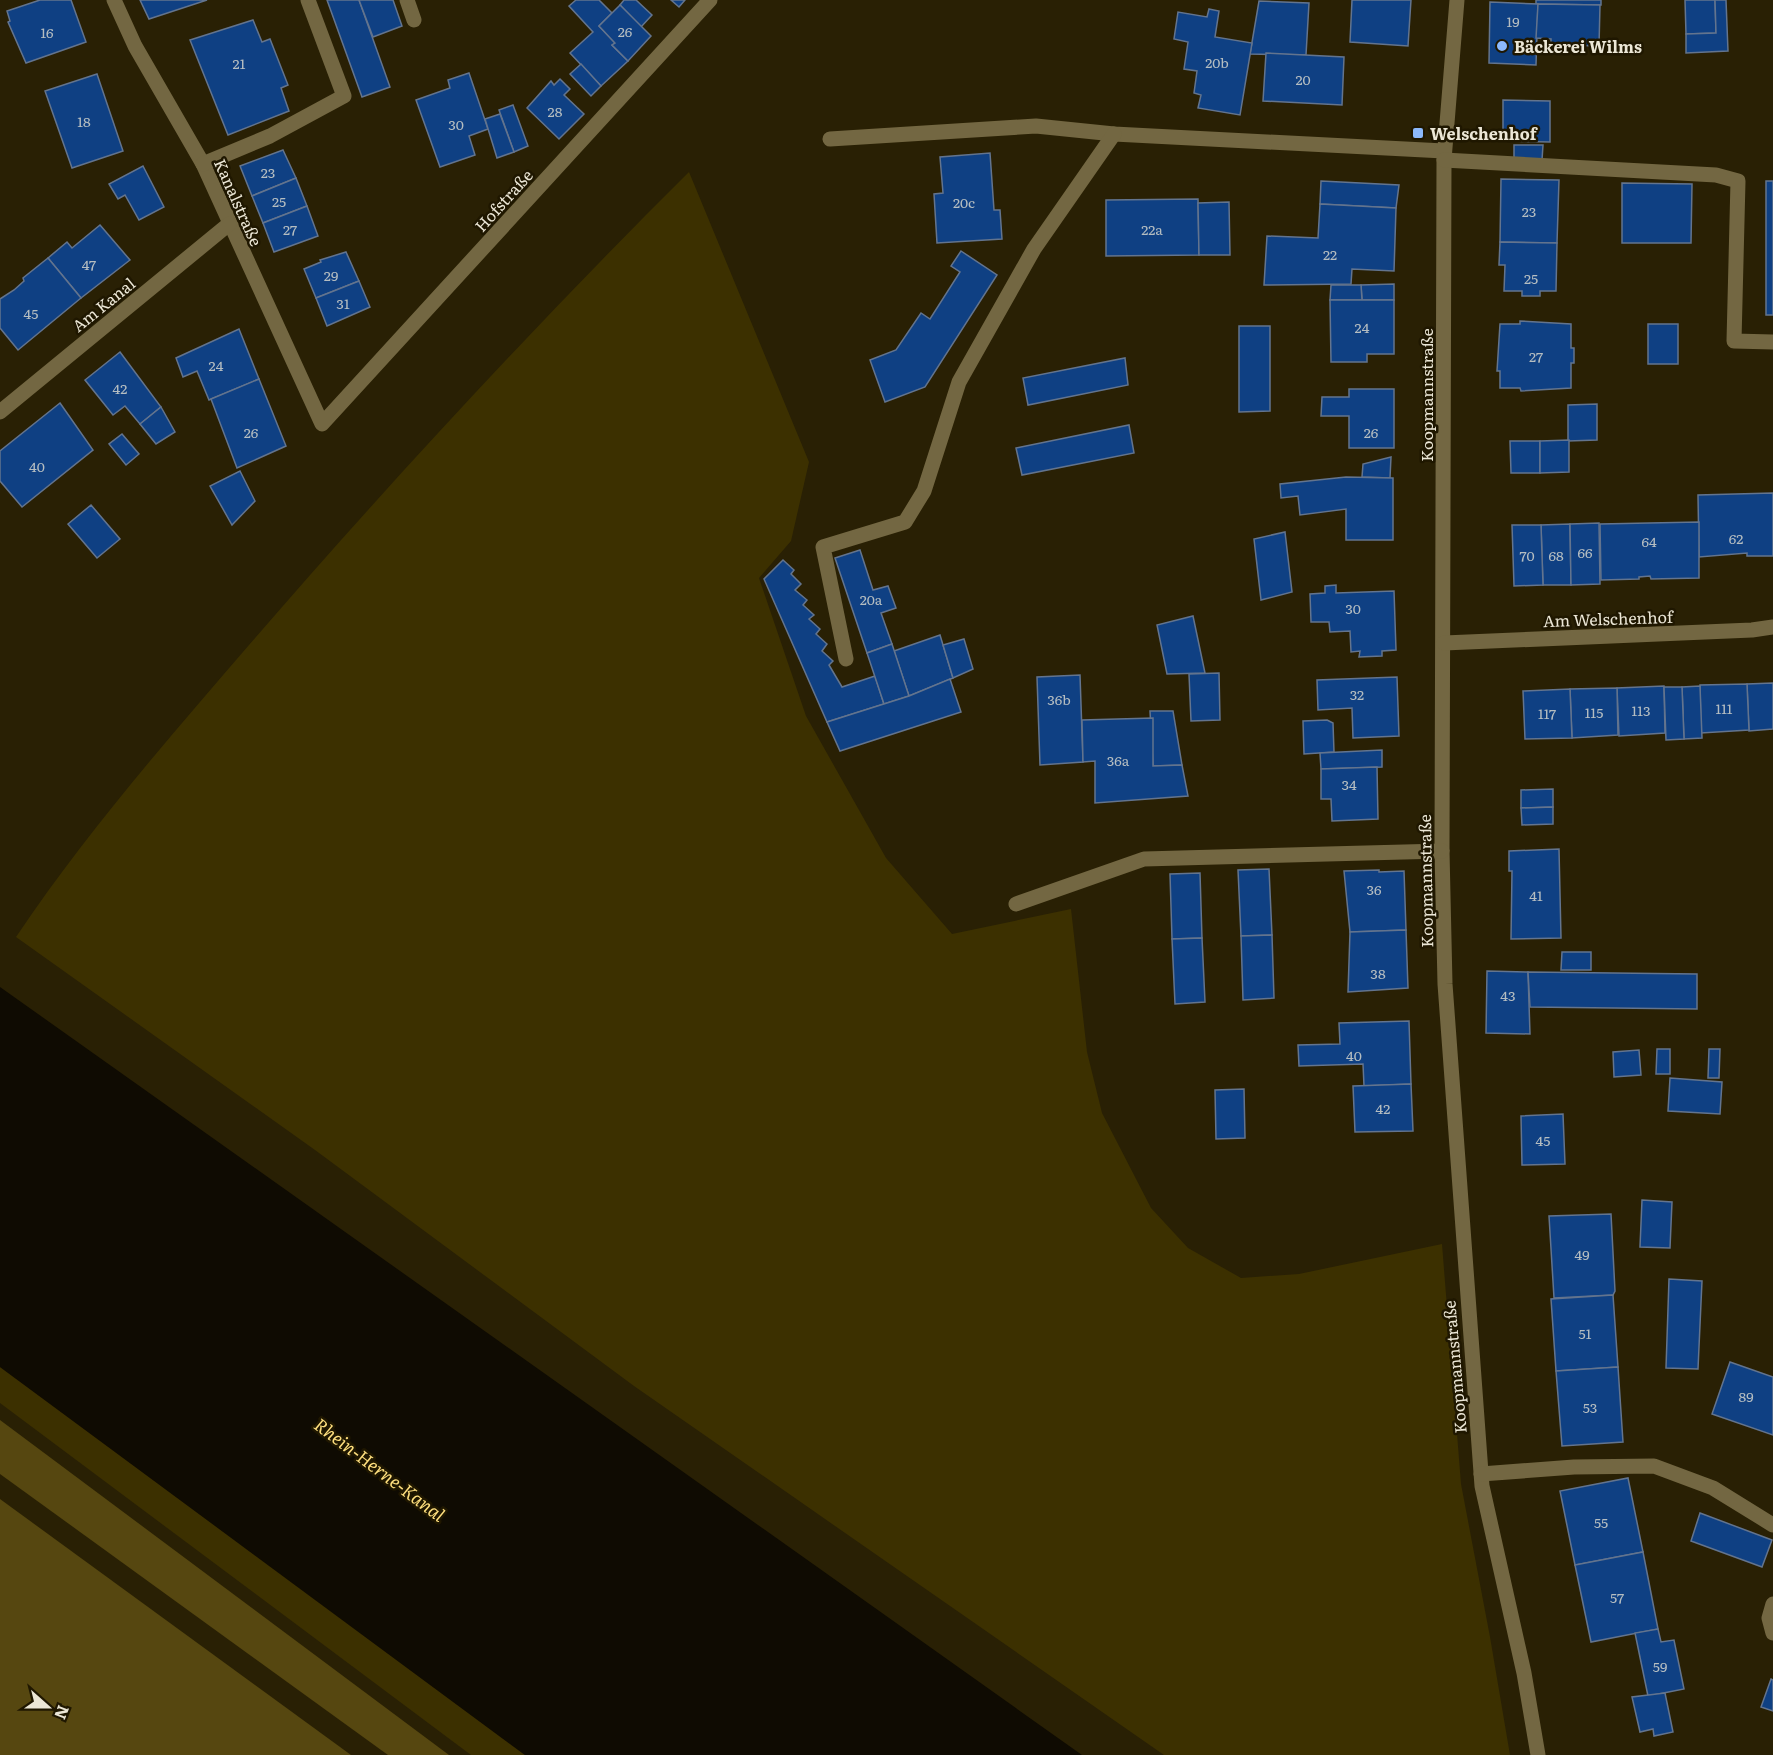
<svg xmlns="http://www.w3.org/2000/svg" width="1773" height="1755" viewBox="0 0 1773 1755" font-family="Literata,serif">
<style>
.green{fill:#3c3000}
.forest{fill:#564710}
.water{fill:#0f0b02}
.building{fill:#0f4083;stroke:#63748e;stroke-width:1.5}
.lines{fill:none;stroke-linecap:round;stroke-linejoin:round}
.minor{stroke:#736742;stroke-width:15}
.poi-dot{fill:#8cb9fc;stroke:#1f1700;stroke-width:2}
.labels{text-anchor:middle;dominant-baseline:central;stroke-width:5;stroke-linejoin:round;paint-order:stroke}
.number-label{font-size:14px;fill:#b5bdc1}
.poi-label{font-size:16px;font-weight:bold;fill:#ece7d6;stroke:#1f1700;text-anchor:start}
.street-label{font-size:16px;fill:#ece7d6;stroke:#1f1700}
.water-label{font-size:18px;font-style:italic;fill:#fdde7d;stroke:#1f1700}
</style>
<rect width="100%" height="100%" fill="#292004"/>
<!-- green -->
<g class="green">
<path d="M689,172L809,462L791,541L759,578L806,716L886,858L952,934L1071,909L1087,1052L1102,1113L1151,1208L1188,1248L1241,1278L1299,1274L1442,1244L1461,1484L1490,1637L1510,1755H1164L634,1386L315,1150L16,937C85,834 168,739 249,645C390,482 536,324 689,172Z"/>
<path d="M0,1367L525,1755H471L0,1403Z"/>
</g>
<!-- forest -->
<g class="forest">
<path d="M0,1420L449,1755H388L0,1474Z"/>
<path d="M0,1499L351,1755H0Z"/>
</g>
<!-- water -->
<path class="water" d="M0,987L1082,1755H525L0,1367Z"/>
<!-- building -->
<g class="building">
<path d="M40,0H71L86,42L26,63L8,22L10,21L7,11Z"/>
<path d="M140,0H207L149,19Z"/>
<path d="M327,0H359L390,87L362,97Z"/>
<path d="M359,0H393L402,26L373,37Z"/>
<path d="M576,0H599L612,13L599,26L615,43L612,45L628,61L601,86L570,53L593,32L569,6Z"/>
<path d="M624,0H636L652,15L641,27L620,5Z"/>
<path d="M671,0H685L679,7Z"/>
<path d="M1352,0H1411L1408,46L1350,42Z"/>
<path d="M1536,0H1601V5L1536,4Z"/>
<path d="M1685,0H1715L1716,33L1686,34Z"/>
<path d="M1715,0H1726L1728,51L1686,53V34L1716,33Z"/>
<path d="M1259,1L1309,3L1306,55L1250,54Z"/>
<path d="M1490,2L1538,4L1536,65L1489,63Z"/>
<path d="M1538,4L1600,5L1599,46L1551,45V39L1536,38Z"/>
<path d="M620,5L651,36L628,61L612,45L615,43L599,26Z"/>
<path d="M1209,9L1219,11L1215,37L1252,43L1240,115L1198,108L1201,95L1194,93L1197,71L1184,69L1188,42L1174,39L1178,12L1207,17Z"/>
<path d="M253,20L262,42L270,39L288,85L281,88L289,111L228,135L190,40Z"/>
<path d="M1266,53L1344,57L1342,105L1263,101Z"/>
<path d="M581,64L601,86L591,96L570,74Z"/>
<path d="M469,73L488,129L469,136L475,155L440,167L416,100L450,88L448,80Z"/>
<path d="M97,74L123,151L72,168L45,91Z"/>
<path d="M560,79L570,89L564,95L584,114L559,139L527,108L551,81L554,85Z"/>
<path d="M1503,100L1550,101V142L1503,141Z"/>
<path d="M513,105L528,146L514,152L499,110Z"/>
<path d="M500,114L514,152L497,158L485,119Z"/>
<path d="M1514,145H1543L1542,160H1514Z"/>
<path d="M283,150L296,178L252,196L240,166Z"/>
<path d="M990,153L994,210H1000L1002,239L937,243L934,194L943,193L940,157Z"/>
<path d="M143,166L164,207L139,220L125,195L118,199L109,184Z"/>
<path d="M296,178L307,206L263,223L252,196Z"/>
<path d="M1501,179L1559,180L1557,243L1500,242Z"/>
<path d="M1321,181L1399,185L1396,208L1320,204Z"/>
<rect x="1766" y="181" width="7" height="134"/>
<path d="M1622,183L1692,184L1691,243H1622Z"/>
<path d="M1198,199L1199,255L1106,256V200Z"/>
<path d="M1229,202L1230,255H1199L1198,203Z"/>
<path d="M1320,204L1396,208L1394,271L1352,269L1351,284L1264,285L1267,236L1318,238Z"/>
<path d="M307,206L318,236L274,252L263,223Z"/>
<path d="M100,225L130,260L81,298L48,258L67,242L72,248Z"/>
<path d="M1500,242L1557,243L1556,291H1540V296H1522V291H1504L1505,265H1499Z"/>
<path d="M961,251L997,275L925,387L885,402L870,360L896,350L921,313L930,319L960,272L951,266Z"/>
<path d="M346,252L359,281L316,298L304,269L321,262L320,260Z"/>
<path d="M48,258L81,298L18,350L0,328V299L14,290L24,281L23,278Z"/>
<path d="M359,281L370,307L327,326L316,298Z"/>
<path d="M1394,284V300H1362L1361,285Z"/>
<path d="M1331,285H1361L1362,300H1330Z"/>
<path d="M1330,300H1394V354H1367V362H1331Z"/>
<path d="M1520,321L1571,324V348H1574V363H1571V388L1521,391L1520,388H1500V371H1497L1500,324H1520Z"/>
<rect x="1648" y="324" width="30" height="40"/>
<path d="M1239,326H1270V411L1239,412Z"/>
<path d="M239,329L259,379L209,400L197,371L183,377L176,358Z"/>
<path d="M120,352L161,407L140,424L125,406L113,415L85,380Z"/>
<path d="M1125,358L1128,385L1028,405L1023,378Z"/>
<path d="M259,379L286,446L237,468L211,399Z"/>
<path d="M1349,389H1394V448H1349V416H1321L1322,397H1349Z"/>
<path d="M60,403L93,450L22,507L0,481V451Z"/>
<path d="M1597,404V440L1568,441V405Z"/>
<path d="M161,407L175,432L156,444L140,424Z"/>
<path d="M1129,425L1134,453L1022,475L1016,448Z"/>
<path d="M122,434L139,454L126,465L109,444Z"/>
<path d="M1510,441H1540V473H1511Z"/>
<path d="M1540,441L1569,440V472L1540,473Z"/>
<path d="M1391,457L1390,478L1362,477L1363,464Z"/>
<path d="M240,471L255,501L232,525L210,486Z"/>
<path d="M1346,477L1393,478V540H1346V509L1300,515L1298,496L1281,498L1280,484Z"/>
<path d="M1773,493V556H1747V553L1699,557L1698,495Z"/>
<path d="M91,505L120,539L97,558L68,524Z"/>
<path d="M1699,522V578L1651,579L1650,576L1639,577V579L1601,580L1600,524Z"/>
<path d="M1570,524L1571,585H1543L1541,525Z"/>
<path d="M1570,524L1599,523L1600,584L1571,585Z"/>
<path d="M1512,525H1541L1543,585L1514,586Z"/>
<path d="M1285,532L1292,592L1261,600L1254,539Z"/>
<path d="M860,550L873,590L888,586L896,608L881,613L892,644L867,653L835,558Z"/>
<path d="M783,560L794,570L791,574L801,584L795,590L807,600L803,605L814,615L809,619L820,629L816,634L827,644L822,651L833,661L829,665L842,687L875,676L884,704L827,722L764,579Z"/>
<path d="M1336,585V593L1394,591L1396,650L1382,651V656L1359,657L1360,651L1351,652L1350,631L1330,632L1329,622H1311L1310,594L1325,593V586Z"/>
<path d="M1193,616L1205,673L1167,674L1157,625Z"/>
<path d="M940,635L953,678L909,696L894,651Z"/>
<path d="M964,639L973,669L953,678L943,645Z"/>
<path d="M892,644L909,696L884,704L867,653Z"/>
<path d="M1219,673L1220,720L1191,721L1189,674Z"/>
<path d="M1080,675L1083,762L1040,765L1037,677Z"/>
<path d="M1397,677L1399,736L1353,738L1352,708L1318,710L1317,680Z"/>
<path d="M950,679L961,712L840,751L827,722L909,696Z"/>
<path d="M1773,683V729L1749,731L1747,684Z"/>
<path d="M1747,684L1749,730L1701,733L1700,685Z"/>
<path d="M1664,686L1665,733L1619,736L1617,688Z"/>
<path d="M1700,686L1702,738L1684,739L1682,687Z"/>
<path d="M1664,687H1682L1684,739L1666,740Z"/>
<path d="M1617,688L1618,735L1572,738L1570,689Z"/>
<path d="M1570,689L1572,738L1525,739L1523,691Z"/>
<path d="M1150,711H1173L1182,765L1153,766Z"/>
<path d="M1153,718V766L1182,765L1188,796L1095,803V761L1083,762L1082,720Z"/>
<path d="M1327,720L1333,723L1334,752L1304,754L1303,721Z"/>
<path d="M1382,750V767L1321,769L1320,753Z"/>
<path d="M1377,767L1378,819L1332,821L1331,799H1321V769Z"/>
<path d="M1553,789V807L1521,808V790Z"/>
<path d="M1553,807V824L1522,825L1521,808Z"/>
<path d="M1559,849L1561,938L1511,939L1512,871H1509V851Z"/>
<path d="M1269,869L1272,935L1241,936L1238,870Z"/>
<path d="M1379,870V872L1404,871L1406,930L1350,932L1344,871Z"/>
<path d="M1200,873L1202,938L1172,939L1170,874Z"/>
<path d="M1406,930L1408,988L1348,992L1350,932Z"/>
<path d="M1272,935L1274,998L1243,1000L1241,936Z"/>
<path d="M1202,938L1205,1002L1175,1004L1172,939Z"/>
<path d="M1562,952H1591V970H1561Z"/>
<path d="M1487,971L1528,972L1530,1034L1486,1033Z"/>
<path d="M1528,972L1697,974V1009L1530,1007Z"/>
<path d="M1409,1021L1411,1084L1364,1086L1363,1064L1299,1066L1298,1045L1340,1044L1339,1023Z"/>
<path d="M1657,1049H1670V1074H1656Z"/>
<path d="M1709,1049H1720L1719,1078H1708Z"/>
<path d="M1639,1050L1641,1075L1614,1077L1613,1052Z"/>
<path d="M1670,1078L1722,1082L1720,1114L1668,1111Z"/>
<path d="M1411,1084L1413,1131L1355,1132L1353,1086Z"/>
<path d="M1244,1089L1245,1138L1216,1139L1215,1090Z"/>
<path d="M1563,1114L1565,1164L1522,1165L1521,1116Z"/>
<path d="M1642,1200L1672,1202L1670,1248L1640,1247Z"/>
<path d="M1611,1214L1615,1291L1613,1295L1554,1298L1549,1216Z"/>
<path d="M1669,1279L1702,1281L1698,1369L1666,1368Z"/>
<path d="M1613,1295L1618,1367L1556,1371L1551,1299Z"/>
<path d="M1730,1362L1773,1377V1435L1712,1414Z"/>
<path d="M1618,1367L1623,1442L1562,1446L1556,1371Z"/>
<path d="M1628,1478L1643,1552L1575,1565L1560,1491Z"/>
<path d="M1700,1513L1772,1540L1762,1567L1691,1541Z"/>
<path d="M1643,1552L1658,1629L1591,1642L1575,1565Z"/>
<path d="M1658,1629L1661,1642L1674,1640L1684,1689L1648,1696L1635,1633Z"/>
<path d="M1771,1679L1773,1680V1711L1761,1707Z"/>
<path d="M1665,1693L1673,1732L1654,1736L1653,1729L1640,1732L1632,1697Z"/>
</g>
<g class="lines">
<!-- minor -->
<g class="minor">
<path d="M114,0L135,46L203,164L322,424L710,0"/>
<path d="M407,0L414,20"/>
<path d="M1457,0L1444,160L1442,851L1445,984L1482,1486L1524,1673L1538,1755"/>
<path d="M830,139L1036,126L1114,134L1444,151"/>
<path d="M1444,160L1716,175L1738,181L1734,341L1773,342"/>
<path d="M203,164L270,136L344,96L308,0"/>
<path d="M0,412L229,224"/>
<path d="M1444,643L1752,630L1773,627"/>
<path d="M846,659L823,547L905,522L924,491L959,382L1034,249L1114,134"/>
<path d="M1016,904L1144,859L1442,851"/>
<path d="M1481,1474L1574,1467L1654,1466L1713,1488L1773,1525"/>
<path d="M1773,1604L1769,1618L1773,1633"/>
</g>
</g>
<!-- markers -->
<g class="poi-dot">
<circle cx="1502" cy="46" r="6"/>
<rect x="1412" y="127" width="12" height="12" rx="3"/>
</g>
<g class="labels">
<!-- number labels -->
<g class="number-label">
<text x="1513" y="21">19</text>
<text x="625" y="31">26</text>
<text x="47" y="32">16</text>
<text x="1217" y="62">20b</text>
<text x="239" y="63">21</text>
<text x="1303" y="79">20</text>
<text x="555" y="111">28</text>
<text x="84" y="121">18</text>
<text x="456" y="124">30</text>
<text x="268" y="172">23</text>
<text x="279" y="201">25</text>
<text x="964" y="202">20c</text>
<text x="1529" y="211">23</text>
<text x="290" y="229">27</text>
<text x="1152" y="229">22a</text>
<text x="1330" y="254">22</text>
<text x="89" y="264">47</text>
<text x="331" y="275">29</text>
<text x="1531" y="278">25</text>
<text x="343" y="303">31</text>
<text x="31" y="313">45</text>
<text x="1362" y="327">24</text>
<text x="1536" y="356">27</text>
<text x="216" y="365">24</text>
<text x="120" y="388">42</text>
<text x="251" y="432">26</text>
<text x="1371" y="432">26</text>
<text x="37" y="466">40</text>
<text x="1736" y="538">62</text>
<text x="1649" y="541">64</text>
<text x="1585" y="552">66</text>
<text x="1527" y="555">70</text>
<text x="1556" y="555">68</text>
<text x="871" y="599">20a</text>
<text x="1353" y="608">30</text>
<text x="1357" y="694">32</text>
<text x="1059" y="699">36b</text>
<text x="1724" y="708">111</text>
<text x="1641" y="710">113</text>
<text x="1594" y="712">115</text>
<text x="1547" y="713">117</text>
<text x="1118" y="760">36a</text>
<text x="1349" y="784">34</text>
<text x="1374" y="889">36</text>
<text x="1536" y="895">41</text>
<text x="1378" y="973">38</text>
<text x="1508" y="995">43</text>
<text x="1354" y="1055">40</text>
<text x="1383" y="1108">42</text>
<text x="1543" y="1140">45</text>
<text x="1582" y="1254">49</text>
<text x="1585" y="1333">51</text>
<text x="1746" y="1396">89</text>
<text x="1590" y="1407">53</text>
<text x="1601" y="1522">55</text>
<text x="1617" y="1597">57</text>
<text x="1660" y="1666">59</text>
</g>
<!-- poi labels -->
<g class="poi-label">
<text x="1514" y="46">Bäckerei Wilms</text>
<text x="1430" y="133">Welschenhof</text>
</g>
<!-- street labels -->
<g class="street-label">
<text transform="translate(503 200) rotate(-48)">Hofstraße</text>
<text transform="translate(239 202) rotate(66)">Kanalstraße</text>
<text transform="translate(103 304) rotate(-39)">Am Kanal</text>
<text transform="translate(1426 395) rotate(-90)">Koopmannstraße</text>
<text transform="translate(1608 618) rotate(-2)">Am Welschenhof</text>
<text transform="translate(1425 881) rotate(-91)">Koopmannstraße</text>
<text transform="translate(1454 1367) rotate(-95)">Koopmannstraße</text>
</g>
<!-- water labels -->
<g class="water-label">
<text transform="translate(380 1469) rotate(37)">Rhein-Herne-Kanal</text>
</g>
</g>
<!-- north arrow -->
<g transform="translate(48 1707) rotate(111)" stroke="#1f1700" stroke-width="4.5" paint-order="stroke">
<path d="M0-4.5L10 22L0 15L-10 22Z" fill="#ece7d6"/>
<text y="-9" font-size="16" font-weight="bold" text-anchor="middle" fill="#ece7d6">N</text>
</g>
</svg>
